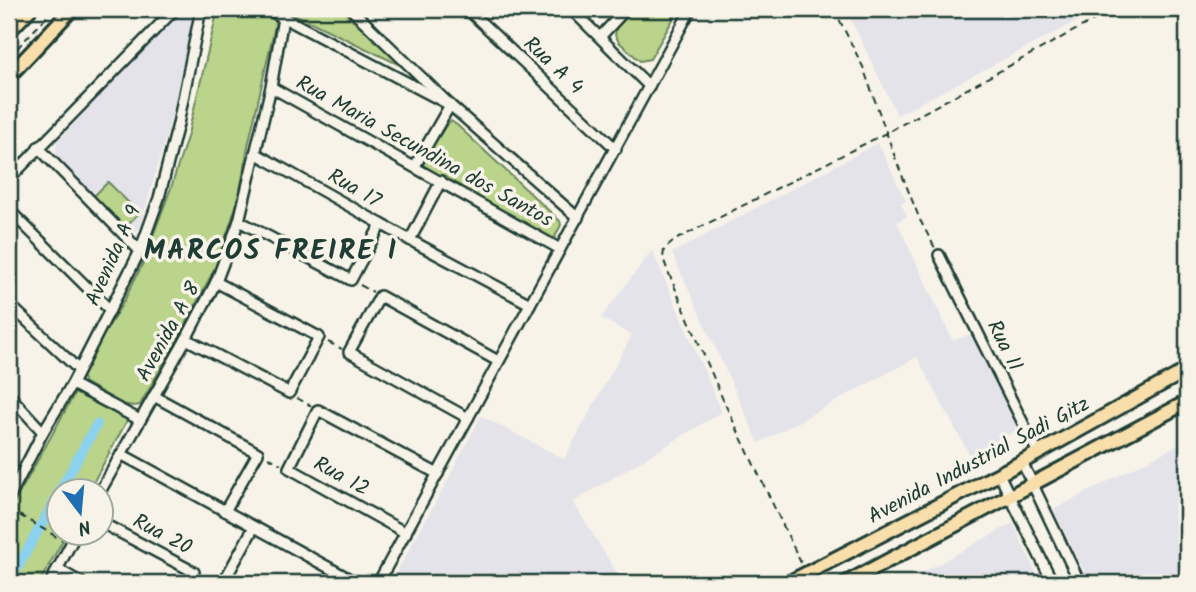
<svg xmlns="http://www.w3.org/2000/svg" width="1196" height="592" viewBox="0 0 1196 592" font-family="Kalam,sans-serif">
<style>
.built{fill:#e4e3ea}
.green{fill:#bad48b;stroke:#6c8860;stroke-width:2}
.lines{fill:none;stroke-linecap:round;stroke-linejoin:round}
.canal{stroke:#8cd2ee;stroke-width:10}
.minor-casing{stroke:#1f3d34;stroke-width:14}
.major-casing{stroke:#1f3d34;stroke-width:18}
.path{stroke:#1f3d34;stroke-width:2;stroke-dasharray:7 5;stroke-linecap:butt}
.minor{stroke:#f7f3e8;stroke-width:9}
.major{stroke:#f8deab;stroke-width:12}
.labels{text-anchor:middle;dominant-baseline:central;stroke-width:7;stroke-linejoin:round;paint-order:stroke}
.street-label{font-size:21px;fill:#1f3d34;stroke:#f7f3e8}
.district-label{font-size:28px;font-weight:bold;letter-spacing:2px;fill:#1f3d34;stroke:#f7f3e8}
</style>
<rect width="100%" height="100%" fill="#f7f3e8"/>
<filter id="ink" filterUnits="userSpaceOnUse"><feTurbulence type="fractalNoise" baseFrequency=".0143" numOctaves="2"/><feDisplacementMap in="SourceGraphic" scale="14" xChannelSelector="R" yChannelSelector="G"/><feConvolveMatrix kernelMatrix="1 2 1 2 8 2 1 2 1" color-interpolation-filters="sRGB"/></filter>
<g filter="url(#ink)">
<!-- built -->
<g class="built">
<path d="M181,9H197L172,116L140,227L135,232H130L64,165L56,154L57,142Z"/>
<path d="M846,9H1101L897,115Z"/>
<path d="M878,143L906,201L901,203L907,216L897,222L953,341L970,334L1019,430L995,442L998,454L975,465L917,357L759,443L672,253Z"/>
<path d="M652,250L722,412L573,502L623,583H390L443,489L481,416L564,459L632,335L601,318Z"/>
<path d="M1187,440V583H1090L1053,510Z"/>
<path d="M1013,523L1041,583H920L916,576Z"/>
</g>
<!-- green -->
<g class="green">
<path d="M218,9H253L276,21L248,146L239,197L228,231L215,268L176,342L140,405L134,406L122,404L84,382L82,373L91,355L124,301L142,265L171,188L188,134Z"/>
<path d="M284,9H341L408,69Z"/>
<path d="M635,9H679L650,59L640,61L619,42L615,35L617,27Z"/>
<path d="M451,121L457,125L560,221L561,225L553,241L476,195L429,170L423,166V161L447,124Z"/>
<path d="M108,182L139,213L125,227L94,196Z"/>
<path d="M75,393L128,419L89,490H60V532L67,533L39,583H9V512Z"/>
</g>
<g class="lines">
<!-- canal -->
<g class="canal">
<path d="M60,490L97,424"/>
<path d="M9,583L60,491"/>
</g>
<defs>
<g id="minor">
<path d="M267,9L450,105L415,166"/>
<path d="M351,9L450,105L578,218"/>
<path d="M467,9L616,149"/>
<path d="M571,9L649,86"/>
<path d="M600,37L626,9"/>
<path d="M271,87L560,249"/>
<path d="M38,147L140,251"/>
<path d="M9,179L175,9"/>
<path d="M441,181L410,240L530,304"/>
<path d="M9,210L110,310"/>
<path d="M239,221L351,280L381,224L255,153"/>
<path d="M381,224L410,240"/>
<path d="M939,255L1038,453"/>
<path d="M9,304L79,370"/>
<path d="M186,339L289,393L319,337L216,282"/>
<path d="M72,384L140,420"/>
<path d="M9,395L43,432"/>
<path d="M154,396L258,453L225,511"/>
<path d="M468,418L349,352L380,296L498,361"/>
<path d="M121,454L357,583"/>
<path d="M1022,462L1080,583"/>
<path d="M999,474L1053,583"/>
<path d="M101,490L186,339L216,282L239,221L271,87L283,18"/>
<path d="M9,498L43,432L72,384L140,251L159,198L178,124L201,9"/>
<path d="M102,523L194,572L187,583"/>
<path d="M406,533L289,468L318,410L438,474"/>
<path d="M57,569L82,583"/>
<path d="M863,574L869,583"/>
<path d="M50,583L77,532"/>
<path d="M223,583L254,527"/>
<path d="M378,583L691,9"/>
</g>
<g id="major">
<path d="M9,31L30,9"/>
<path d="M9,76L72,9"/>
<path d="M788,583L1022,462L1187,370"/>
<path d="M846,583L1187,402"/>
</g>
</defs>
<!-- minor casing -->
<use href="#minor" class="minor-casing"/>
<!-- major casing -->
<use href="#major" class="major-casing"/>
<!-- path -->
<g class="path">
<path d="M834,9L863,67L896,160L920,220L935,248"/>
<path d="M9,57L54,9"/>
<path d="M360,285L373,292"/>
<path d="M328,342L342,349"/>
<path d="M297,398L311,406"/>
<path d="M268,457L281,464"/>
<path d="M9,509L62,540"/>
<path d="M801,563L724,402L667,269L663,258L664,250L675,240L886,133L1114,9"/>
<path d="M204,576L215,581"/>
</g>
<!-- minor -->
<use href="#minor" class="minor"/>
<!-- major -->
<use href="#major" class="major"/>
</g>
</g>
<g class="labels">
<!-- street labels -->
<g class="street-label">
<text transform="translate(553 66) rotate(43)">Rua A 4</text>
<text transform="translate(424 152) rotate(29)">Rua Maria Secundina dos Santos</text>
<text transform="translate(354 189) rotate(30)">Rua 17</text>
<text transform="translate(114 256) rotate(-66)">Avenida A 9</text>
<text transform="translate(169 332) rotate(-61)">Avenida A 8</text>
<text transform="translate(1004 346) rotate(63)">Rua 11</text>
<text transform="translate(979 461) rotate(-28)">Avenida Industrial Sadi Gitz</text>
<text transform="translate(341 477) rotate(29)">Rua 12</text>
<text transform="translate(162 535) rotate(28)">Rua 20</text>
</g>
<!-- district labels -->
<g class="district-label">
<text x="271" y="251">MARCOS FREIRE I</text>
</g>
</g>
<!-- margin -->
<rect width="1196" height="592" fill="none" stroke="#f7f3e8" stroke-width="35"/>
<rect x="18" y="18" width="1161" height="557" fill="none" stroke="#1f3d34" stroke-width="2.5" filter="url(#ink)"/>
<!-- north arrow -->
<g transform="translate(80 512) rotate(164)"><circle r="33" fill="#f7f3e8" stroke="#a1aaa0" stroke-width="2"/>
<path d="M0-5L12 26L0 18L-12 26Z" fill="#1f6fb2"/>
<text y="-10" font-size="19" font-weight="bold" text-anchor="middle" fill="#1f3d34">N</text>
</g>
</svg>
